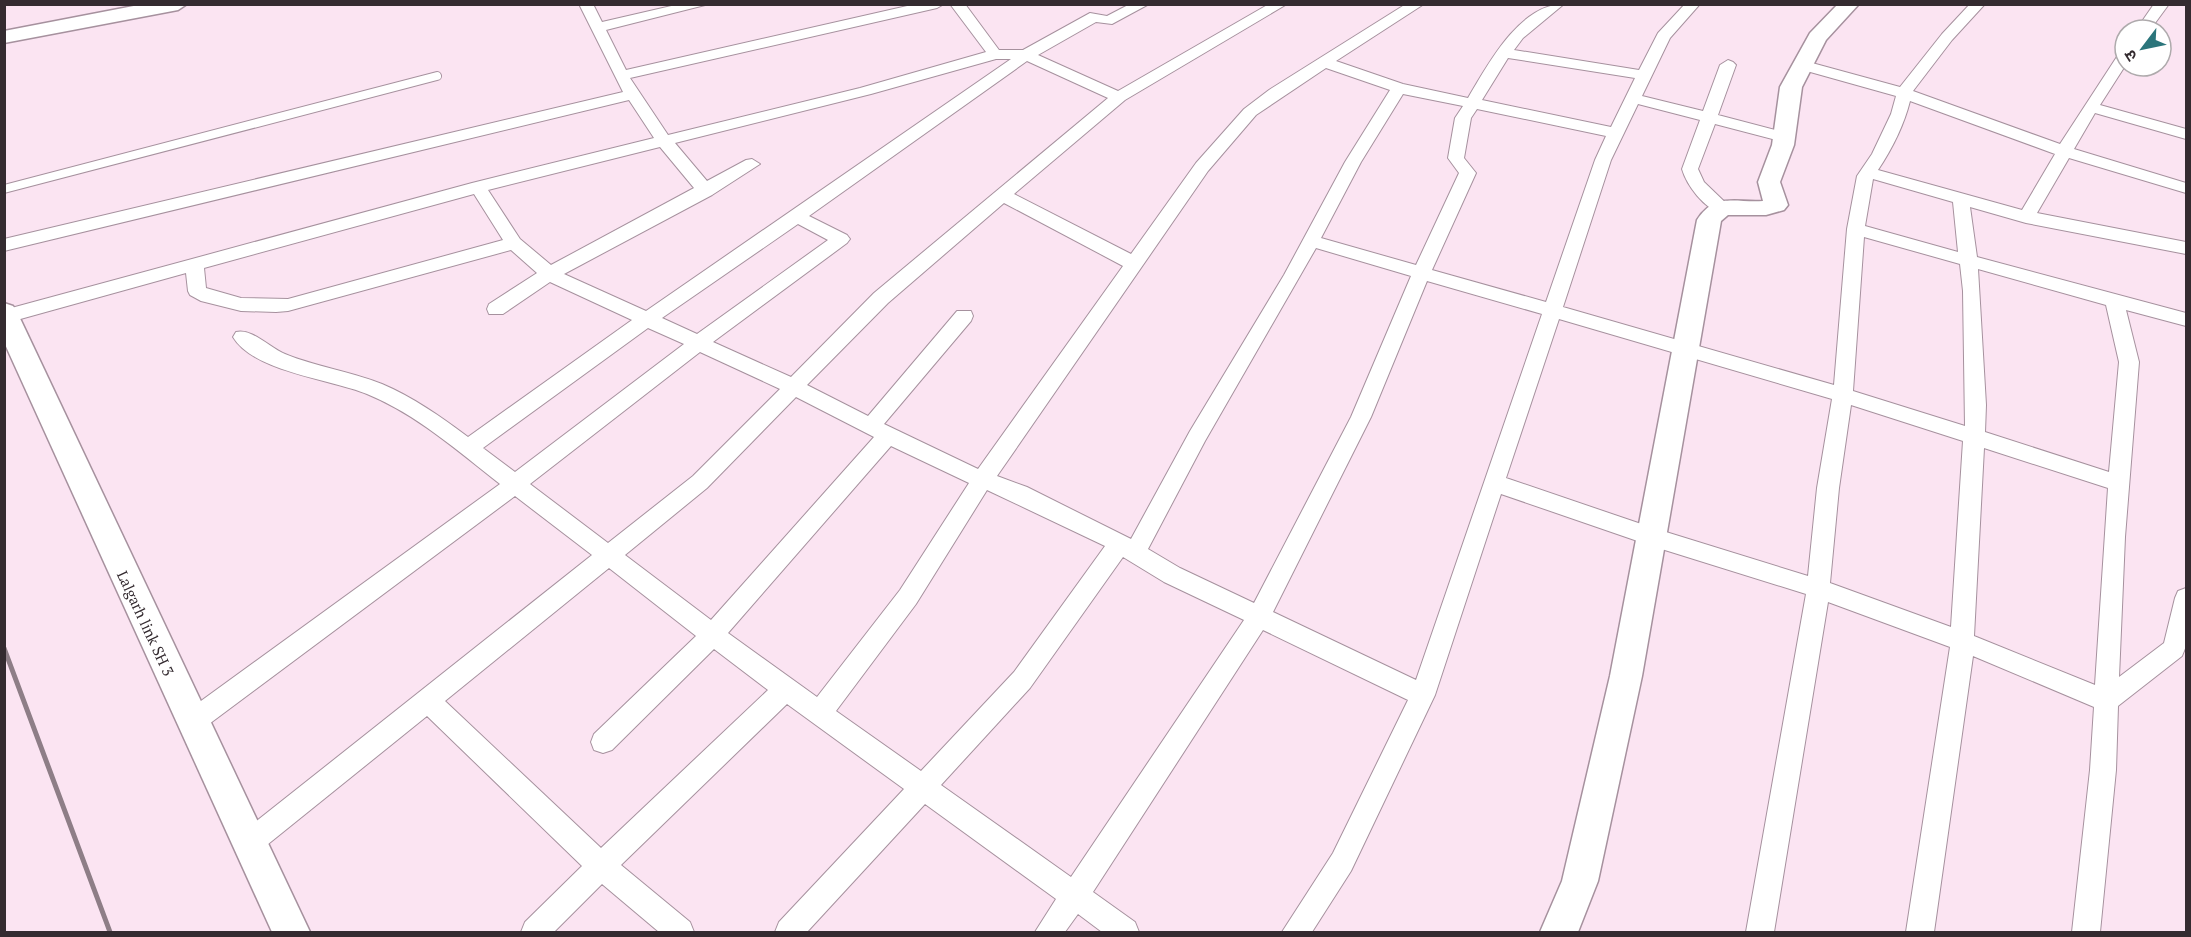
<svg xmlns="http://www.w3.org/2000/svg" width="2191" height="937" viewBox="0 0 2191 937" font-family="'PT Serif','Noto Sans Devanagari',serif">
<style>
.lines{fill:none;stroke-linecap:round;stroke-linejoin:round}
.lane-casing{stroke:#a6919e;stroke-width:10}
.street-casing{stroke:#a6919e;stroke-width:2}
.secondary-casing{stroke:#a6919e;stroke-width:3}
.lane{stroke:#fff;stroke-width:8}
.street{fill:#fff;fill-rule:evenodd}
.secondary{fill:#fff;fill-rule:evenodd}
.rail{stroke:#8e7e87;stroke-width:5}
.labels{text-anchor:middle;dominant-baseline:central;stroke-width:6;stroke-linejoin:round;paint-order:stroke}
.street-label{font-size:15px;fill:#342b30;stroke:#fff}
</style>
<rect width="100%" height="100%" fill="#fbe4f2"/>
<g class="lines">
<defs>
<path id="lane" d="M4,189L437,76"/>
<g id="street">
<path d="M579,4H593L602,22L680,4H709L606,30L626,70L916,4H944L937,8L630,78L668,135L860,88L986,52L950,4H965L999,50H1023L1090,13L1107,16L1130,4H1149L1112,24L1096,22L1038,55L1118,91L1269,4H1287L1125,100L1014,194L1131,254L1196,163L1244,109L1269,90L1406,4H1424L1336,61L1403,84L1468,98C1488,64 1520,4 1564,4L1523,38L1514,50L1639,70L1658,33L1685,4H1700L1670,38L1642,96L1703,111L1720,65L1728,60L1733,62L1736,65L1718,115L1790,134L1792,137L1784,142L1715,124L1698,169L1704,182L1730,207L1721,213C1704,208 1687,186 1682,169L1700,120L1638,104L1611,160L1563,307L1834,385L1847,229L1857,176L1872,154L1891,114L1896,96L1796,68L1793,65L1796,62L1801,60L1900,87L1942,34L1970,4H1985L1952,40L1913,91L2060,144L2120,52L2125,50V66L2100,105L2186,129V139L2095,113L2074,149L2186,183V193L2069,158L2037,213L2186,242V254L2026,223L1970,207L1977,257L2186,313V326L2126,310L2139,362L2125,537L2119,677L2164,643L2175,598L2178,591L2186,588V646L2182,656L2118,706L2116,770L2100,932H2072L2090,770L2094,707L1973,656L1934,932H1906L1950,647L1828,602L1774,932H1746L1806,594L1652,546L1501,494L1435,695L1351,871L1312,932H1282L1333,853L1408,700L1263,630L1093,892L1135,922L1139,932H1102L1078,914L1065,932H1035L1056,899L925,804L807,932H775L779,922L904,789L787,704L621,865L690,922L694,932H659L602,884L554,932H521L525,922L582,866L427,716L257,853L248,857L239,853L235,844L239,835L592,555L515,496L201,730L192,733L183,730L180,722L183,714L500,484C458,451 416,414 367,394C331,379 254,372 233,337L236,332C252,328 270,348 285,354C316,367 350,371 382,384C413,397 441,417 468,437L632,320L550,282L503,314H489L487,309L489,304L537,273L511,250L288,311L276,312L241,311L201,301L190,295L188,291L186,273L6,323L4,310L472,183L654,138L629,100L4,251V239L623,92ZM1508,58L1635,78L1611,127L1482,100ZM996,59H1011L646,311L564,274L712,195L760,164L752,159L746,160L707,181L675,143L871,94ZM1027,61L1108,98L874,293L791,377L713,342L847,243L850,239L847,235L809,216ZM1326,68L1390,90L1345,162L1284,275L1190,431L1131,539L1027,487L997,476L1208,171L1256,115ZM1403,94L1463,106L1455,118L1448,158L1459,173L1416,265L1321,238L1361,162ZM1910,101L2055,154L2022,210L1878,170C1892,149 1904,125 1910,101ZM1477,109L1606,136L1595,160L1546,302L1432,270L1476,173L1464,158L1471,118ZM660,147L694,188L551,265L520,239L488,190ZM1873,179L1953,202L1958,252L1865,226ZM474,194L503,240L288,299L241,298L206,288L204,268ZM1004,203L1123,266L978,469L884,424L971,321L973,316L971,311H957L868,416L807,385L888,303ZM798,224L828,240L697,334L662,318ZM1864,237L1960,264L1963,291L1965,426L1853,391ZM1316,248L1411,276L1351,417L1254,603L1180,568L1148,549L1205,441ZM1978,269L2106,305L2119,362L2109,472L1985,432L1986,405ZM1427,281L1542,314L1416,680L1273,612L1371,417ZM1559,319L1832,399L1817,488L1808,576L1653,528L1506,478ZM648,328L684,344L515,472L483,448ZM700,352L780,389L693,476L608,543L530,484ZM796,397L874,437L711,620L625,555L707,488ZM1851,405L1963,441L1951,627L1830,583L1839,488ZM891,446L969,483L900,590L817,697L728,633ZM1984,448L2108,488L2095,685L1974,636ZM987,490L1105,546L1014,672L921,771L836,711L916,604ZM1123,557L1164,582L1244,620L1071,877L941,785L1030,688ZM609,568L696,636L594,734L591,742L594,750L603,753L612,750L714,649L768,690L601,848L445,701Z"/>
<path d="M2154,4H2169L2150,30H2136Z"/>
</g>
<g id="secondary">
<path d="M144,4H187L178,10L4,43V31Z"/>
<path d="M1838,4H1859L1826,40L1802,87L1794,145L1780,182L1788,205L1784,210L1766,215H1728L1721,221L1642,676L1598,881L1578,932H1540L1562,881L1610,676L1697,220C1715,192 1735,203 1763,201L1758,182L1772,145L1780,87L1810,33Z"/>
<path d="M4,303L13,306L17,312L310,932H272L4,342Z"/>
</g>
</defs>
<!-- lane casing -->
<use href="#lane" class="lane-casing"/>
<!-- street casing -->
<use href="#street" class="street-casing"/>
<!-- secondary casing -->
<use href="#secondary" class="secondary-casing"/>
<!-- lane -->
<use href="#lane" class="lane"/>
<!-- street -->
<use href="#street" class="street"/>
<!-- secondary -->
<use href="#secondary" class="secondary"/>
<!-- rail -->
<path class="rail" d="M4,648L110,932"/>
</g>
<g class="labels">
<!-- street labels -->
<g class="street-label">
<text transform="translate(146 623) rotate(65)">Lalgarh link SH 3</text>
</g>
</g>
<!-- border -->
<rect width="2191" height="937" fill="none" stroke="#342b30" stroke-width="12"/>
<!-- north arrow -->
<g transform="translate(2143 48) rotate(238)"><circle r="28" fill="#ffffff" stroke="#aeaaac" stroke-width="1.5"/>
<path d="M0-4.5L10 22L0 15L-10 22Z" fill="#2b757b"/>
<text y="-9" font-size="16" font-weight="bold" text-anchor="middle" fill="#342b30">उ</text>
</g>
</svg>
